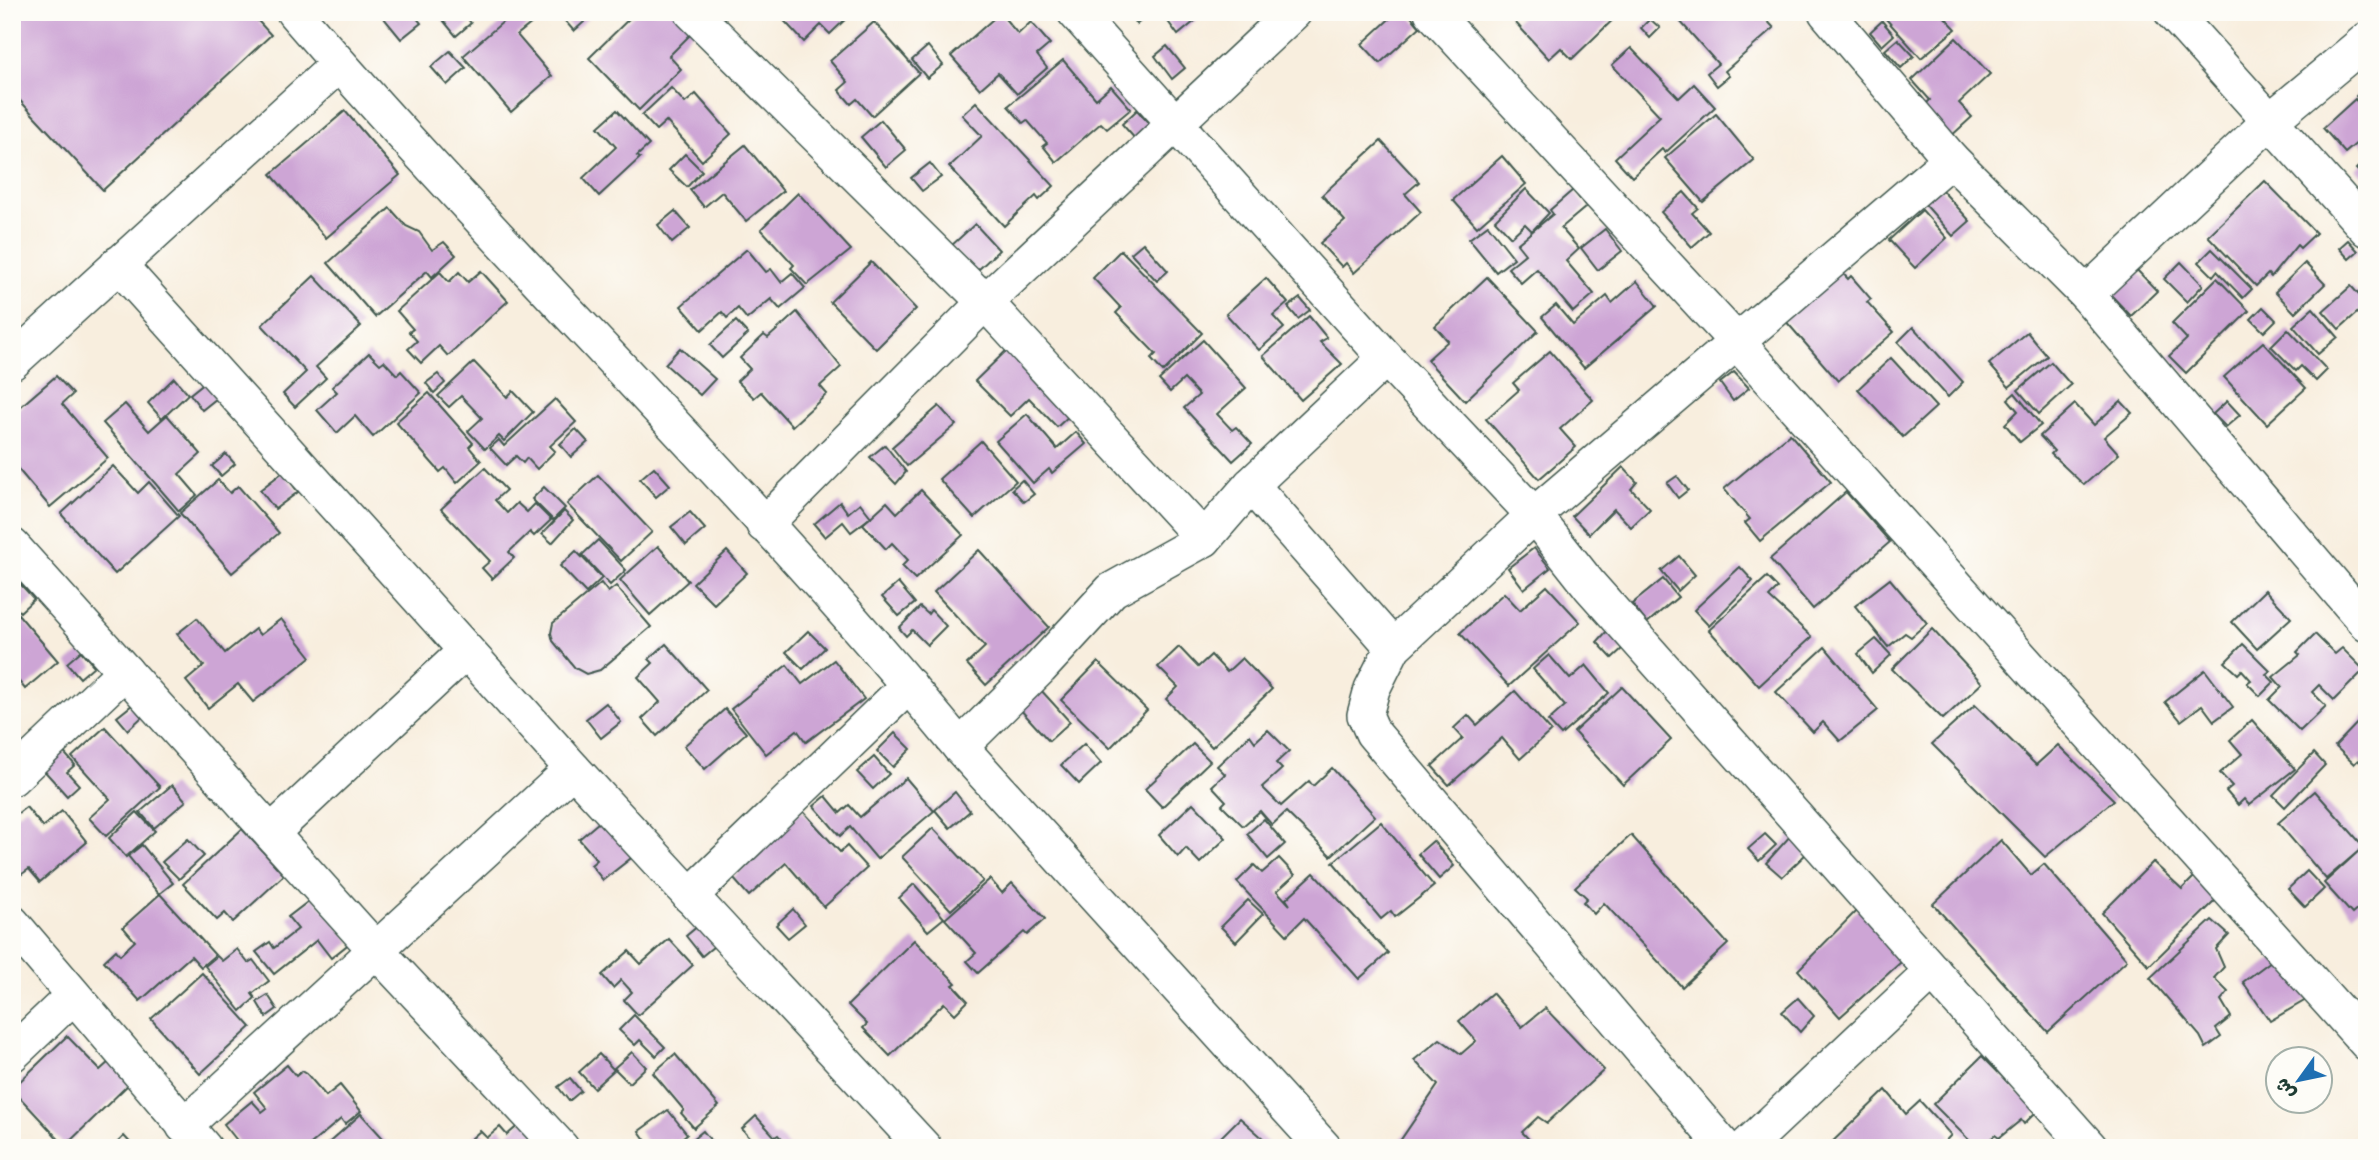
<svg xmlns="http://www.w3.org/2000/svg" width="2379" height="1160" viewBox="0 0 2379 1160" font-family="Sriracha,'Playpen Sans Arabic',sans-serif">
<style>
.building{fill:#cda5d5}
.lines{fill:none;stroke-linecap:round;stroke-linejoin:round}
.street-casing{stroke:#40584e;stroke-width:38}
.street{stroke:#fff;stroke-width:35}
</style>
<rect width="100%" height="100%" fill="#fdfcf7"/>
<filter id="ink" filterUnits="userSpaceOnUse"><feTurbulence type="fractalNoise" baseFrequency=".0143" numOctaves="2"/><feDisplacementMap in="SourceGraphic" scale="14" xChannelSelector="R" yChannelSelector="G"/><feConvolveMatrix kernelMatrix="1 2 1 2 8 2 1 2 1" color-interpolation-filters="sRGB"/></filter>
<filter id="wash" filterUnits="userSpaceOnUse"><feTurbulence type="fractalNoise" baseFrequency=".00686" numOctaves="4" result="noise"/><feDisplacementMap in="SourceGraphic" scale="28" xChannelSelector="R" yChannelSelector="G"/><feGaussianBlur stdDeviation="1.57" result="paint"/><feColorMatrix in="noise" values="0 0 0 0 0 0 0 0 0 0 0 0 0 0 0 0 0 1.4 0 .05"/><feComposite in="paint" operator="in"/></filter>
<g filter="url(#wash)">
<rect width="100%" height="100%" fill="#f8eede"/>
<g id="blocks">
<!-- building -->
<g class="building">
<path d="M12,12H250L271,35L103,190L12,92Z"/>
<path d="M389,12H412L421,23L401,39L383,17Z"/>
<path d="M474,12L467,18L471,23L456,36L438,14Z"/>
<path d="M496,12H525L533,22L517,35L552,76L511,112L463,56L504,21Z"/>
<path d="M557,12H595L574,31Z"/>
<path d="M636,12H678L695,30L669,56L681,69L639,110L589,58Z"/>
<path d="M776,12H853L830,34L821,25L804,42Z"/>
<path d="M1128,12H1152L1137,24Z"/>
<path d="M1161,12H1206L1178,35Z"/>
<path d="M1397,12H1407L1420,27L1380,63L1362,44Z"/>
<path d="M1526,12H1621L1572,59L1561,48L1549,59L1515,22Z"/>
<path d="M1687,12H1759L1774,28L1725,71L1729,76L1717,86L1707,73L1718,64L1679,20Z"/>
<path d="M1893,12H1940L1956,29L1921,58L1886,19Z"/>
<path d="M1000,13L1018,34L1031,22L1050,44L1037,55L1047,68L1017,94L998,73L980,89L951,56Z"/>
<path d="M1650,19L1660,28L1650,38L1641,28Z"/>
<path d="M1882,21L1894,35L1882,46L1870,32Z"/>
<path d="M874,22L919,73L872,116L857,99L851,104L839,90L848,82L830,61Z"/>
<path d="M1956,38L1990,74L1959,103L1972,117L1949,138L1922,108L1930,100L1912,80Z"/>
<path d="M1898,39L1914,56L1901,68L1885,50Z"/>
<path d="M928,46L943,65L927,78L912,60Z"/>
<path d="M1167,46L1185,68L1172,79L1155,56Z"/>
<path d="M1631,48L1679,98L1694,84L1715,107L1665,153L1662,149L1632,177L1615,158L1660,116L1612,65Z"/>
<path d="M450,51L466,68L447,85L431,67Z"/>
<path d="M1063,60L1096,99L1111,86L1131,109L1107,129L1101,123L1056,162L1043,146L1047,143L1027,120L1023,123L1008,106Z"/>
<path d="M2367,86V108L2356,96Z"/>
<path d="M671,88L685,103L696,94L731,134L702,161L666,121L656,130L642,115Z"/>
<path d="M2355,99L2367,113V149L2359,141L2345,153L2323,128Z"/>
<path d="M976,102L1054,186L1039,200L1036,196L1004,226L949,167L982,136L962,115Z"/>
<path d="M617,110L649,145L637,156L640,158L599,196L583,178L616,147L598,127Z"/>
<path d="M1137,110L1152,127L1137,141L1122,124Z"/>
<path d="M345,111L400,175L326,238L271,174Z"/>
<path d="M1716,114L1754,160L1703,202L1665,158Z"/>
<path d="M881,120L906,150L886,167L861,137Z"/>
<path d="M1381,141L1419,182L1405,194L1421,212L1354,273L1346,263L1342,267L1320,243L1345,221L1322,195Z"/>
<path d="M745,145L783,191L746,221L722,192L704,207L690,190Z"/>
<path d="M685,154L702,171L687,187L669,170Z"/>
<path d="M1502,156L1526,184L1477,227L1453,200Z"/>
<path d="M2367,159V180L2356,169Z"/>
<path d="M930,163L941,177L922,191L911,178Z"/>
<path d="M2265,181L2316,233L2300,248L2297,245L2271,277L2268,274L2256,286L2208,236Z"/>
<path d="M1939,187L1970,221L1953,236L1923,202Z"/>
<path d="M1526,189L1549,213L1532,231L1525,224L1511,237L1495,220Z"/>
<path d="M1573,190L1586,207L1561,228L1579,249L1566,261L1594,294L1573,312L1537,269L1521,283L1508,268L1525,254L1517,244L1553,214L1550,210Z"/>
<path d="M1684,192L1698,208L1692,213L1709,232L1692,247L1661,212Z"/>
<path d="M798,193L851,250L807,285L791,268L794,265L761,229Z"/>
<path d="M390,208L406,226L419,232L432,250L444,242L456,255L432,277L427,271L375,317L328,263Z"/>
<path d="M1922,210L1947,238L1915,268L1889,240Z"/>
<path d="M675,211L690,228L672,243L658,225Z"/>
<path d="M975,224L999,250L975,273L951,246Z"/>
<path d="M1488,225L1514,258L1496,272L1469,239Z"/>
<path d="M1605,229L1622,251L1598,270L1581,248Z"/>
<path d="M2348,240L2358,251L2349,259L2339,248Z"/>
<path d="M1143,243L1168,271L1157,281L1131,253Z"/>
<path d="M747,249L766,272L771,269L781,282L792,273L805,288L780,309L771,299L747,319L738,308L727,318L722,312L702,330L681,306Z"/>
<path d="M2212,249L2252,289L2243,298L2217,271L2213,276L2199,262Z"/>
<path d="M1121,250L1202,333L1163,372L1151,359L1156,354L1116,313L1121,308L1093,278Z"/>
<path d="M871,262L916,309L876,349L830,302Z"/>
<path d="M2181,262L2203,285L2187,302L2164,279Z"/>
<path d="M2305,263L2325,284L2295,313L2275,292Z"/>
<path d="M2134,267L2157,291L2131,316L2108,292Z"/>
<path d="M1840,270L1848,279L1851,276L1871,299L1867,302L1894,332L1838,381L1784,319Z"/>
<path d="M481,271L508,301L448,356L439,346L421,363L408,349L417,341L409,332L413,329L397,311L440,272L449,282L459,272L468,282Z"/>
<path d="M314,276L361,326L316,367L326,378L295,407L283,394L306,372L262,325Z"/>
<path d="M1487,277L1538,331L1465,401L1427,360L1448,341L1435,326Z"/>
<path d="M1266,278L1288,303L1273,316L1284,328L1259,350L1226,314Z"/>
<path d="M2217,278L2249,311L2186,373L2169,356L2187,339L2172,323Z"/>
<path d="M1637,281L1657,306L1584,368L1542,317L1556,305L1573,325L1607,296L1612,303Z"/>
<path d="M2351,286L2367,304L2339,329L2323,311Z"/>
<path d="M1300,298L1310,310L1298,319L1288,307Z"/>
<path d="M2263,307L2276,320L2264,332L2251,319Z"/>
<path d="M2313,308L2338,337L2318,354L2293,326Z"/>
<path d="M797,312L841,367L820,386L827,394L792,426L761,392L754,398L737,381L750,369L740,358L764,335L768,338Z"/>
<path d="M1309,316L1327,338L1320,342L1342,364L1301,400L1263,356Z"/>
<path d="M736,321L748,334L722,358L710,345Z"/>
<path d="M1913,327L1963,382L1948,397L1898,342Z"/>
<path d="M2288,329L2327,370L2316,381L2301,366L2296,371L2271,346Z"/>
<path d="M2027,332L2047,356L2009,387L1989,364Z"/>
<path d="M1203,340L1246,388L1217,414L1232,430L1236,427L1252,444L1233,461L1184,408L1199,395L1184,379L1170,392L1159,380Z"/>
<path d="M2263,342L2306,388L2267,424L2224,377Z"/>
<path d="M680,348L715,379L700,395L665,364Z"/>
<path d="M1009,348L1072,413L1057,427L1029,398L1010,416L975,381Z"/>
<path d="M1550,351L1593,400L1560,429L1576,447L1539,479L1486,419L1519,390L1513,383Z"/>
<path d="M369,353L380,364L384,361L397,375L401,371L421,393L373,437L355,416L337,433L317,410L337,392L332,387Z"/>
<path d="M1891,358L1936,407L1903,437L1858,389Z"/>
<path d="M474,362L507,397L513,391L533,412L504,441L499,436L485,449L468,431L482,418L461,396L449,407L438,396Z"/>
<path d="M2051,362L2071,385L2039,414L2018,390Z"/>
<path d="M1734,372L1749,388L1733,401L1720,383Z"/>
<path d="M438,374L445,383L434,393L426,383Z"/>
<path d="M56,376L73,394L62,404L108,458L50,507L18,469L12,474V414Z"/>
<path d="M174,378L188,394L162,419L148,403Z"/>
<path d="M205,382L217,398L202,410L190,394Z"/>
<path d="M429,393L473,443L469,447L481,461L457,483L445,468L440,472L396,422Z"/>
<path d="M2015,393L2041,425L2020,442L2005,424L2018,411L2008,399Z"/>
<path d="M555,399L576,422L550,446L555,451L537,469L527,458L523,463L516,456L506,465L490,448L499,440L504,446Z"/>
<path d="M2121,401L2132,413L2104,437L2119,454L2084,485L2051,454L2054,451L2040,436L2075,404L2094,425Z"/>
<path d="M2227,401L2240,415L2226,427L2213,414Z"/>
<path d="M125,404L149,431L167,415L201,454L179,474L197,495L179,511L103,423Z"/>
<path d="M939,406L956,425L907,466L892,447Z"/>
<path d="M1027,414L1057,449L1076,432L1086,444L1052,473L1049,469L1033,483L996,441Z"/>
<path d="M576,429L588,442L571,457L560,444Z"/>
<path d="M1790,434L1831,482L1760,541L1745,523L1750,519L1724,489Z"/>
<path d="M981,441L1016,481L974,518L939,479Z"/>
<path d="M885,445L906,472L896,484L870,457Z"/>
<path d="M226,454L235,464L221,476L212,466Z"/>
<path d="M113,466L138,493L149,482L179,516L115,574L61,514Z"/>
<path d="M654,467L670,485L656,497L640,479Z"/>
<path d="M1623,467L1637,482L1631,489L1650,509L1631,527L1614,509L1589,534L1572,516Z"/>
<path d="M485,468L506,490L495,500L507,513L517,503L527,512L535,504L551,520L534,536L530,532L509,552L514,558L492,579L482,568L490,561L441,509Z"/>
<path d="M283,472L298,492L275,509L260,490Z"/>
<path d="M598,475L652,532L621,561L567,504Z"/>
<path d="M1677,476L1688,490L1678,498L1667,483Z"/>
<path d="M218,480L230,493L238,486L279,533L232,573L180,513Z"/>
<path d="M1022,480L1034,494L1024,502L1012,489Z"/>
<path d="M544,487L565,508L553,520L532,499Z"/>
<path d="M921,490L963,535L915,579L902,566L908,560L892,543L886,549L863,524L887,502L897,513Z"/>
<path d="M1846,492L1890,542L1813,609L1770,559Z"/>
<path d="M840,502L848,513L860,503L871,517L851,532L843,522L825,537L814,524Z"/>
<path d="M564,511L573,520L552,543L542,534Z"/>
<path d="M690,512L705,529L686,545L671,527Z"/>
<path d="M598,540L626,570L610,585L582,555Z"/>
<path d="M658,546L688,581L650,615L620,580Z"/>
<path d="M1534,548L1550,568L1524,589L1508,568Z"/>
<path d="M979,550L1049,627L986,685L967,664L985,647L934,592Z"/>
<path d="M576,551L602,578L586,593L560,566Z"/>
<path d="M727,551L747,573L714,604L693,583Z"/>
<path d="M1679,556L1695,575L1678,591L1661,571Z"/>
<path d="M1740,567L1753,581L1709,626L1694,610Z"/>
<path d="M12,575L34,599L20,612L12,603Z"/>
<path d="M1767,577L1778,588L1769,597L1812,637L1759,686L1709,630Z"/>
<path d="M1663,579L1678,597L1647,623L1632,604Z"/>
<path d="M1890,579L1927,623L1911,637L1905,633L1888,647L1855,606Z"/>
<path d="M601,583L608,592L616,586L651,627L600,670L586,674L575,668L553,641L551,633L553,623Z"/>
<path d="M898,583L915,603L899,616L882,597Z"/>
<path d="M1547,586L1580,622L1509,686L1460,633L1504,593L1520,610Z"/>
<path d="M2265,590L2291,618L2257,649L2232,622Z"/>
<path d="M12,607L58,661L25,689L12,673Z"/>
<path d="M920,607L928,614L931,610L946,626L927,645L912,630L906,636L899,628Z"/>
<path d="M197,618L225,653L255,629L260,635L281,619L311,657L253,702L238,684L208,708L186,681L204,666L177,634Z"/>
<path d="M1932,629L1982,683L1943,719L1892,669Z"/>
<path d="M808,631L825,648L803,669L786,652Z"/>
<path d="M1607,631L1623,648L1612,658L1597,642Z"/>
<path d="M2315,634L2335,654L2342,648L2364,670L2334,700L2319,685L2312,692L2326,706L2300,731L2269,700L2282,687L2273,677L2300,655L2297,652Z"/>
<path d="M1876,639L1891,655L1872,673L1858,654Z"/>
<path d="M666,644L707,690L657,736L642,719L660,702L638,677L653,663L649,659Z"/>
<path d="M2243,644L2270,671L2266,674L2274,682L2260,696L2247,683L2251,680L2242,670L2238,674L2225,662Z"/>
<path d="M1179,647L1198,667L1211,655L1227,672L1242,658L1272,689L1212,747L1166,699L1178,687L1158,667Z"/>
<path d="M1825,647L1878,710L1840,741L1823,722L1813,732L1776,692Z"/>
<path d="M81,651L94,666L80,678L67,663Z"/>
<path d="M1549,655L1570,679L1586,665L1609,693L1561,735L1548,721L1565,706L1533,669Z"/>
<path d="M834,660L864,699L806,742L797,730L766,754L731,709L787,665L802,684Z"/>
<path d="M1098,662L1147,710L1110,748L1061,700Z"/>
<path d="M2205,670L2233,707L2214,721L2202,705L2181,721L2165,702Z"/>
<path d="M1622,687L1671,740L1623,785L1574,732Z"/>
<path d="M1040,689L1070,722L1049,741L1019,708Z"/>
<path d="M1515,691L1551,731L1520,759L1502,738L1449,785L1432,766L1463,738L1454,728L1468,715L1477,725Z"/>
<path d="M606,703L621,722L601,738L586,719Z"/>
<path d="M132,705L142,717L128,730L117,717Z"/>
<path d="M1975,705L2036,765L2058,745L2114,800L2045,857L1932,744Z"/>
<path d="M725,709L746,733L705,769L684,746Z"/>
<path d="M2367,713V769L2358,760L2354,764L2335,746Z"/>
<path d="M2252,720L2295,769L2249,805L2244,799L2238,805L2226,791L2232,786L2220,773L2242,754L2230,740Z"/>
<path d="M105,727L160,787L106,836L89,818L110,799L72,757Z"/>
<path d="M1268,730L1289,751L1276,763L1282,769L1262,787L1281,806L1309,781L1313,786L1332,768L1375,816L1331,856L1286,812L1272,825L1260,811L1243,826L1222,805L1226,801L1212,786L1225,774L1217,766L1250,735L1255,742Z"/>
<path d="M895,733L911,749L893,767L877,751Z"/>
<path d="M1084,744L1101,763L1079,784L1061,765Z"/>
<path d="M1193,744L1210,761L1162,807L1145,789Z"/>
<path d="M60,748L75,765L67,772L79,785L67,796L41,767Z"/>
<path d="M2314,753L2325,765L2285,807L2273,795Z"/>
<path d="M874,757L889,774L873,789L857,772Z"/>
<path d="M906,778L934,811L877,859L850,827L840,836L814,806L826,796L840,813L849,805L860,817Z"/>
<path d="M172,785L186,801L154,828L140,812Z"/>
<path d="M2315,791L2364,847L2367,844V901L2352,914L2324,883L2361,849L2326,879L2278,823Z"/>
<path d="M955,792L970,811L950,828L935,810Z"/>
<path d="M1193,803L1226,838L1200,863L1186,848L1178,857L1159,835Z"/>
<path d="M26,807L43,827L62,811L87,842L40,882L29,869L15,879L12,876V844L17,840L12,834V818Z"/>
<path d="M802,810L840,852L847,846L867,868L824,907L786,863L749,896L733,878Z"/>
<path d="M137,812L155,831L126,857L109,838Z"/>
<path d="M605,817L635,855L603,880L591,865L597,860L579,839Z"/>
<path d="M1264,819L1285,844L1268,859L1247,834Z"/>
<path d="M1381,822L1434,886L1395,917L1391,911L1381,919L1333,862Z"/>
<path d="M933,828L983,881L951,910L902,857Z"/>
<path d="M242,829L284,875L233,922L225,913L217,920L183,884Z"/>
<path d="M1765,834L1776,845L1759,861L1748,849Z"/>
<path d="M1631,835L1728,944L1682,987L1604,903L1594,914L1583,902L1587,898L1575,887Z"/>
<path d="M1791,835L1808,852L1782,877L1766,863Z"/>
<path d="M188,839L204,856L179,879L162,862Z"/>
<path d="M2001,840L2031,875L2044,864L2127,960L2048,1032L1933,904Z"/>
<path d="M1433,841L1454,866L1439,879L1418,854Z"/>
<path d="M142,845L173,883L159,894L128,856Z"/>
<path d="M1279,858L1295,875L1277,891L1290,905L1286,899L1314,873L1388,953L1359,979L1304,918L1287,935L1237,882L1254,865L1262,873Z"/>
<path d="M2153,862L2182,889L2195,876L2217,899L2149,966L2102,913Z"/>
<path d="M2307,871L2324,889L2305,907L2288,889Z"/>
<path d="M990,879L1002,893L1012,883L1045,919L1027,935L1024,932L978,973L967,961L976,953L945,919Z"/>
<path d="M914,884L944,918L928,931L899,898Z"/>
<path d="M160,894L215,955L201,967L191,956L140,1001L104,961L116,950L120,955L135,941L123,927Z"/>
<path d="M314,897L351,942L331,958L317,940L274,974L256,952L270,942L274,948L298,929L288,917Z"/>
<path d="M1248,900L1263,914L1236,942L1221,927Z"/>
<path d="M1864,903L1910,954L1840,1017L1798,970Z"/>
<path d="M793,909L805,924L788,938L776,925Z"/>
<path d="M2212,920L2229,935L2216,949L2224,967L2214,978L2228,992L2221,1000L2231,1017L2216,1029L2221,1037L2206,1048L2200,1036L2150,978Z"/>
<path d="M704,921L720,941L702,956L686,936Z"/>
<path d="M669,939L693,965L638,1015L624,1000L632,992L621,980L613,988L602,975L629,951L641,964Z"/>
<path d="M914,940L956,983L953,985L968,1001L955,1014L944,1003L890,1056L863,1028L867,1024L848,1005Z"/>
<path d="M237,949L248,963L253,960L269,981L252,994L255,998L241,1011L205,966L217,956L222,961Z"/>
<path d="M2275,958L2311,997L2270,1021L2243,982Z"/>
<path d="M202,973L251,1027L200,1074L151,1019Z"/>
<path d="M1492,993L1522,1027L1545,1008L1604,1070L1547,1123L1538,1117L1522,1132L1537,1148H1402L1398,1144L1438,1085L1414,1060L1440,1039L1461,1054L1476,1041L1459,1021Z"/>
<path d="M268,995L277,1009L266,1017L257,1002Z"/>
<path d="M1798,998L1814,1016L1800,1032L1782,1012Z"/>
<path d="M634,1015L665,1047L656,1056L640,1040L635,1045L619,1030Z"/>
<path d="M67,1036L100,1070L110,1061L130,1083L65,1146L12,1089Z"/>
<path d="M632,1052L646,1067L629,1083L614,1068Z"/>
<path d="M599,1054L614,1070L594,1088L579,1072Z"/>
<path d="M675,1054L719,1106L694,1128L681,1113L684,1110L653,1073Z"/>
<path d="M1982,1056L2019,1094L2044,1104L2024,1124L2021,1120L1999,1138L1995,1135L1981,1148H1977L1933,1104Z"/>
<path d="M287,1065L296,1076L302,1071L307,1074L326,1096L340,1085L361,1111L345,1124L341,1119L306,1148H243L224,1124L252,1101L262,1112L267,1108L254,1092Z"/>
<path d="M570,1078L581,1091L569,1101L558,1087Z"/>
<path d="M1886,1090L1906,1114L1920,1101L1951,1135L1939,1148H1826Z"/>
<path d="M668,1110L687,1134L674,1144L670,1140L660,1148H651L639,1131Z"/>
<path d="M361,1114L392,1148H323Z"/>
<path d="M756,1116L775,1137L778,1135L790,1148H759L742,1129Z"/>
<path d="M528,1117L554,1148H461L480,1131L487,1138L500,1127L507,1135Z"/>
<path d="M1240,1118L1274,1148H1210Z"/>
<path d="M703,1131L717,1148H690L687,1144Z"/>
<path d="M124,1136L135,1148H112Z"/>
</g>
</g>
</g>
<g filter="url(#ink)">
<use href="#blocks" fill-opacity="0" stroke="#40584e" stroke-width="2"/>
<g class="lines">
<defs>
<g id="street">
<path d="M294,12C510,262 750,491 960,747L1324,1148"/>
<path d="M692,12L985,302L1204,539"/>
<path d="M1075,12L1386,358L1534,515L1590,586L2090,1148"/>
<path d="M1432,12L1736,341L2367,1043"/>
<path d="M1826,12L1951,159L2086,294L2367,624"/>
<path d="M2172,12L2367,229"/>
<path d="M118,264L573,769L924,1148"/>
<path d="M2086,294L2271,120L2367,40"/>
<path d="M12,362L339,64"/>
<path d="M1251,485L1393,647"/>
<path d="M764,525L985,302L1294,12"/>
<path d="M12,546L376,950L561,1148"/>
<path d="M960,747L1040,668L1112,590L1204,539L1251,485L1386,358"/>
<path d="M12,778L125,671"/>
<path d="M271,833L466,651"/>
<path d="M690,896L909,685"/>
<path d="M12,923L204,1148"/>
<path d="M12,1054L73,996"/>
<path d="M184,1126L573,769"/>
<path d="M1725,1148L1373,733L1365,715L1372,689L1393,647L1534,515L1951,159"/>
<path d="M1745,1148L1933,971"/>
</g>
</defs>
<!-- street casing -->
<use href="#street" class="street-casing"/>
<!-- street -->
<use href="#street" class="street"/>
</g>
</g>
<!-- margin -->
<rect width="2379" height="1160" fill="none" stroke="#fdfcf7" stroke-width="42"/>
<!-- north arrow -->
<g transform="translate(2299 1080) rotate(237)"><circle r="33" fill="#fdfcf7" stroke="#a4b0a9" stroke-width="2"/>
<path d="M0-5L12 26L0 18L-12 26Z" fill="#1f6fb2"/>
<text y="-10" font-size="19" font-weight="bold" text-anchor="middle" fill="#1f3d34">ش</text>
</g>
</svg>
